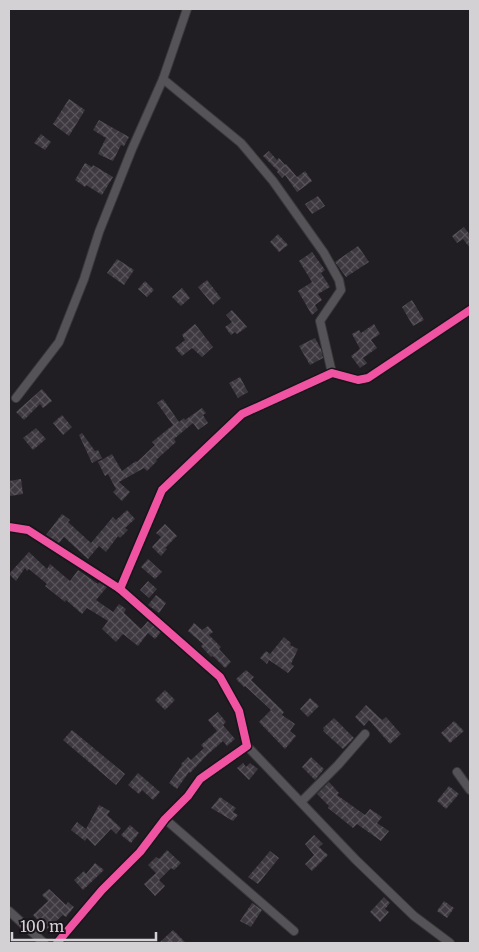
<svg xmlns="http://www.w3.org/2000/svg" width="479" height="952" viewBox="0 0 479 952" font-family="Merriweather,serif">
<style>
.building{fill:url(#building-cross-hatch)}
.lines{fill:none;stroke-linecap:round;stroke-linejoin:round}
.street-casing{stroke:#39383a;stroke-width:10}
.street{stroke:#565358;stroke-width:8}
.cycleway-casing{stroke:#18141a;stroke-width:11}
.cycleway{stroke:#f153a3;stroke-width:8}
</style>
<defs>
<pattern id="building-cross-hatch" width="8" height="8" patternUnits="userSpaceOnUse" patternTransform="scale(1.25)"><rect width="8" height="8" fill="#3e3841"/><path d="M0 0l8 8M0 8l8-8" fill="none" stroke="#59545c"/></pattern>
</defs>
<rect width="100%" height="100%" fill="#201e22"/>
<!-- building -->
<g class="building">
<path d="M69,99L85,110L69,136L53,124Z"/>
<path d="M99,120L129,137L124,146L121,145L113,161L98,154L106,138L93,130Z"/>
<path d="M41,134L51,142L45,150L34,143Z"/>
<path d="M269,151L277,160L279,158L285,165L286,164L297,177L305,171L312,181L297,192L285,175L282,178L277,172L278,171L263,156Z"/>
<path d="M85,163L92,167L93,165L113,177L102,195L86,185L85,187L75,180Z"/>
<path d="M318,196L325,206L312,214L305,204Z"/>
<path d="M464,227L470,235V248L463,239L457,243L452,236Z"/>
<path d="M278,234L288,245L279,252L270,242Z"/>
<path d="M358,246L369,262L346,277L335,262Z"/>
<path d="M312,252L325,270L321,273L330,287L318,294L322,300L315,305L318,310L312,315L298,291L312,282L299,261Z"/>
<path d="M117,259L134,270L124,285L107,273Z"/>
<path d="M207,280L221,298L213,305L198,287Z"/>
<path d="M145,281L154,290L147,297L138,289Z"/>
<path d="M182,288L190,298L181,306L172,297Z"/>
<path d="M412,300L424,320L413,326L402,307Z"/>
<path d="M232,310L247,327L237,334L235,332L231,335L225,327L232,322L226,315Z"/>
<path d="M195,324L213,347L202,357L192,348L182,356L175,348L185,340L182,335Z"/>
<path d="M374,324L380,334L371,340L377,348L363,358L367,363L360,368L351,356L360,349L352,334L359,330L361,333Z"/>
<path d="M315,338L321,349L323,358L310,365L299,346Z"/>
<path d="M240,377L248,392L238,398L229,383Z"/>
<path d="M42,389L52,401L43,408L40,404L24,420L16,412Z"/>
<path d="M163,399L179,422L184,418L185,420L202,408L206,413L203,415L208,423L198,430L193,423L174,439L176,442L156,460L157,461L147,471L144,468L119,482L130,492L122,501L113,492L116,489L108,474L105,476L98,462L112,454L122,471L136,461L137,462L155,445L152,442L173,425L157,403Z"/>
<path d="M62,415L72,427L63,435L53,423Z"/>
<path d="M36,428L46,439L33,450L23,438Z"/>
<path d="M82,433L95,451L98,450L102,458L92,463L79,435Z"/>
<path d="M21,479L23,494L10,496L9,481Z"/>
<path d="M127,510L135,519L125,528L128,530L120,538L118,536L106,552L99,546L88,559L64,537L59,543L46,535L62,514L70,520L68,522L91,543L113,517L116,520Z"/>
<path d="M165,524L177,536L165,548L167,549L161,556L152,547L161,537L156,533Z"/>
<path d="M29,552L47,569L50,564L70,581L78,570L98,584L99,582L107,587L96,600L113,612L119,604L126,609L124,613L141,629L148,621L161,632L155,639L148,633L138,646L123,634L116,642L102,629L108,621L87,608L82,614L66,600L65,602L45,586L47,584L29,569L27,571L25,568L16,581L9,574Z"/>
<path d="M148,559L162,572L155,579L141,567Z"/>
<path d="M148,581L157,589L149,598L140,590Z"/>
<path d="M156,595L166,603L159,613L148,605Z"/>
<path d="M194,623L202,630L208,626L213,632L209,635L221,647L219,649L231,662L225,668L213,656L211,657L201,646L203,644L188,631Z"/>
<path d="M284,637L291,643L290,645L298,649L291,664L294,666L288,673L269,660L267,664L260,658L266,651L270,654Z"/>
<path d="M246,670L254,677L251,680L284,712L282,715L295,724L290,731L296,736L285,749L259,722L271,710L245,686L244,687L236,679Z"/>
<path d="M165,690L175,700L165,710L155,700Z"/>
<path d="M310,698L319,706L308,717L300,709Z"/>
<path d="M366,705L382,720L386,717L401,734L390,744L369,720L364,726L355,717Z"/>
<path d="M218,712L226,722L223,725L235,739L227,746L223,741L207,755L190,773L189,772L177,789L169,783L182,765L181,764L188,757L191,760L204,748L201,745L217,731L208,720Z"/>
<path d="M334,718L354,738L343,749L323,731L324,729L323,728Z"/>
<path d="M454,721L464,731L450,743L441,733Z"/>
<path d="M72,730L125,774L116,785L63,740Z"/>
<path d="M311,757L324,769L315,780L302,767Z"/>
<path d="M243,763L246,767L250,763L258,769L249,780L237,768Z"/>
<path d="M138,773L160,792L153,800L142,790L139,794L128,785Z"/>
<path d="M329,782L339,793L337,795L365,815L370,809L382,817L377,823L389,831L381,841L357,824L353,828L328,808L329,806L317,794Z"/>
<path d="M449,786L459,794L446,809L437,801Z"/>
<path d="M220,797L236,808L233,812L238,815L233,821L211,808Z"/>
<path d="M99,805L110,811L107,815L121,828L116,834L111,829L95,846L87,838L85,841L71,830L77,822L86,829Z"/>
<path d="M130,825L139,833L131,843L121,835Z"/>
<path d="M314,835L323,844L319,847L328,855L312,871L305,864L314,855L305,844Z"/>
<path d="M167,850L181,863L174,870L171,868L159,880L165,886L155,896L144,884L156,873L148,865L156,857L159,859Z"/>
<path d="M270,851L279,858L258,884L248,877Z"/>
<path d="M95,863L104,870L83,890L74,880L84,871L86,874Z"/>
<path d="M49,889L66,905L68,902L74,907L66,917L63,915L46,930L33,915L48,901L42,895Z"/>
<path d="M384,897L390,903L385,909L389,912L380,922L370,912Z"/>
<path d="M444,901L454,908L447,918L437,911Z"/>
<path d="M252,903L262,910L251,927L240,921Z"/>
<path d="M173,930L186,943H159Z"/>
</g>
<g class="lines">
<defs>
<g id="street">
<path d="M187,9L163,79L241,143L273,181L324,253L339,280L341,290L320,321L332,373"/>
<path d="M16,398L59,342L84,279L99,232L132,149L163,79"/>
<path d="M9,527L28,530L120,589L220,677L239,711L247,746L200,779L188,796L165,819L140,852L102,890L57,943"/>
<path d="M120,589L162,490L242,414L332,373L358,380L368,378L470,310"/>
<path d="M247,746L356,860L414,916L450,943"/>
<path d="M457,772L470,790"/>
<path d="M301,802L338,765L365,734"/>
<path d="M165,819L294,931"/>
<path d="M9,911L44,943"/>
</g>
</defs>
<!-- street casing -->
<use href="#street" class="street-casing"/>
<!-- street -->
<use href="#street" class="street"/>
<defs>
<g id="cycleway">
<path d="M9,527L28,530L120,589L220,677L239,711L247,746L200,779L188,796L165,819L140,852L102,890L57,943"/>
<path d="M120,589L162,490L242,414L332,373L358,380L368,378L470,310"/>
</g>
</defs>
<!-- cycleway casing -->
<use href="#cycleway" class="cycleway-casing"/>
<!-- cycleway -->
<use href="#cycleway" class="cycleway"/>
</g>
<!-- border -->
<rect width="479" height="952" fill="none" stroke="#d4d1d5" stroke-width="20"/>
<!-- scale -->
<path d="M12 932v8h144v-8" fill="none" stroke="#d4d1d5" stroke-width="2.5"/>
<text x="20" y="932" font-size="15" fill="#d4d1d5" stroke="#18141a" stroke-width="4" paint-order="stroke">100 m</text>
</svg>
